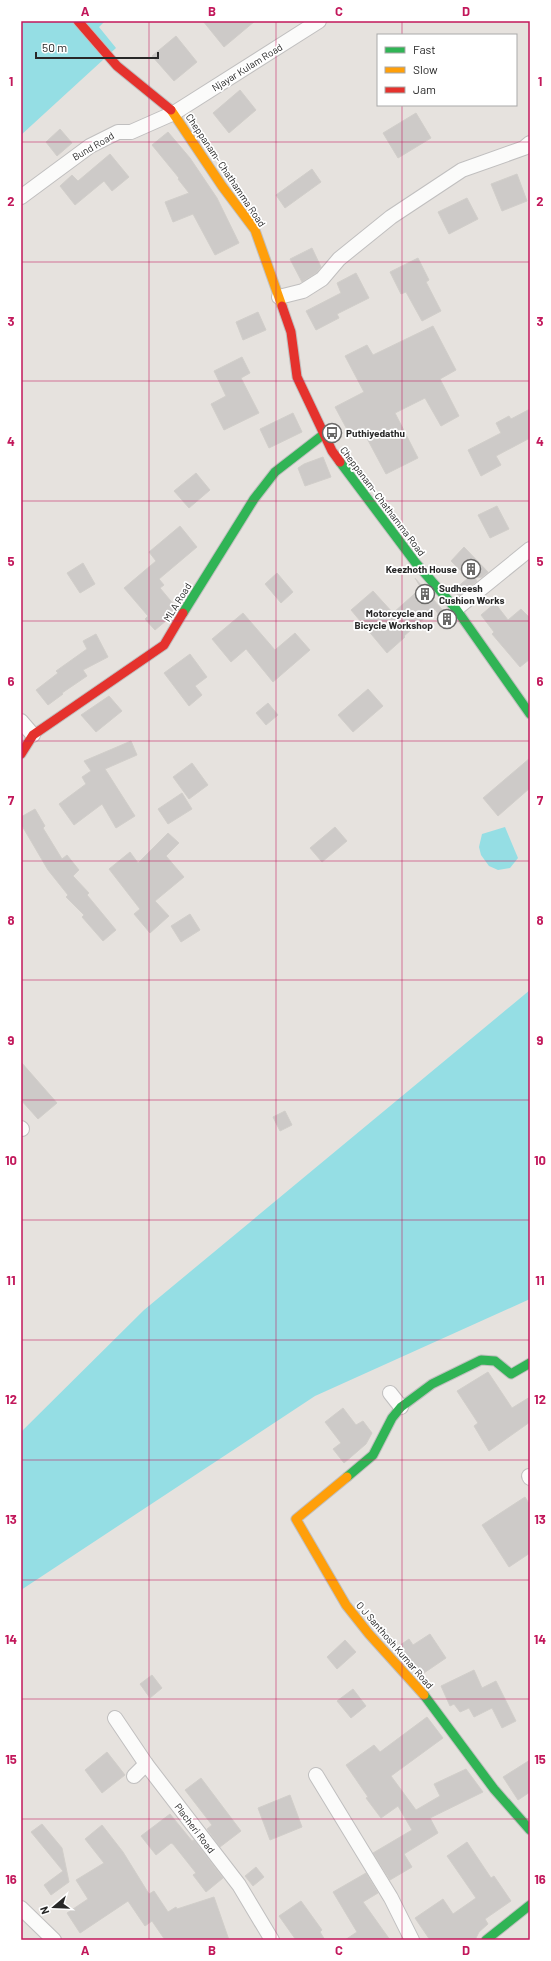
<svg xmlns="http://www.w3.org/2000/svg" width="551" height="1961" viewBox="0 0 551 1961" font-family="Barlow,sans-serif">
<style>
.water{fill:#95dee4}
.building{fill:#cdcac8;stroke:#d1ceca}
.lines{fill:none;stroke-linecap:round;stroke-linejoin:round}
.street-casing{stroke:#c0bfbf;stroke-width:16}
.fast-casing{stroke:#c0bfbf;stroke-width:11}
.slow-casing{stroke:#c0bfbf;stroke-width:11}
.jam-casing{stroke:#c0bfbf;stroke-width:11}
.street{stroke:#fbfbfa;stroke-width:14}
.fast{stroke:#30b455;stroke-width:9}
.slow{stroke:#ff9f0a;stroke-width:9}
.jam{stroke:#e5322d;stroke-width:9}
.grid{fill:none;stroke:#c2185b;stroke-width:1;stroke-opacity:0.55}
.labels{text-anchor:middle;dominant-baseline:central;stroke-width:3.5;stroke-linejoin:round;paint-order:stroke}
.street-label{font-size:10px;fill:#282828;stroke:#fff}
.poi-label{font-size:10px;font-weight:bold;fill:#282828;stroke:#fff;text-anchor:start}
.neatline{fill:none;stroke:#c2185b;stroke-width:1.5}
.grid-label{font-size:13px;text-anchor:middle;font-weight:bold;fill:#c2185b}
</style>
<rect width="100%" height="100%" fill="#e6e2de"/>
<!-- water -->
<g class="water">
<path d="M21,21H105L99,27L116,48L21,135Z"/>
<path d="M505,827L518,858L510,868L498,870L489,866L481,855L479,847L482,834Z"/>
<path d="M530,990V1299L315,1396L21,1590V1432L144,1310Z"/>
</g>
<!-- building -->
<g class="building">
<path d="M203,21H255L224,47Z"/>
<path d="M176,36L197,62L174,81L152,56Z"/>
<path d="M240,90L256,110L229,133L213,113Z"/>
<path d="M416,113L431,138L398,158L383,133Z"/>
<path d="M60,129L72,143L57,156L46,142Z"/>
<path d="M168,132L190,158L217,198L239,243L215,255L193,214L173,222L165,202L189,193L178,179L179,178L152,145Z"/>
<path d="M110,154L129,177L112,191L104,181L75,205L60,186L72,175L78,181Z"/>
<path d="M312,169L321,182L285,208L276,195Z"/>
<path d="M517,174L527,201L502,211L491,184Z"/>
<path d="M467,198L478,219L449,234L438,212Z"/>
<path d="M312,248L321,267L316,273L302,282L290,259Z"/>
<path d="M418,258L429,280L426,282L441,311L422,321L406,292L401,294L390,272Z"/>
<path d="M356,273L369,298L337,314L339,318L316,330L306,311L341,293L337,283Z"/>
<path d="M258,312L266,330L243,340L236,322Z"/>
<path d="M433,326L456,370L440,379L459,416L441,426L425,398L395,413L418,458L386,474L362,429L350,435L335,407L364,392L345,356L367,345L373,355Z"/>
<path d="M242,357L250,373L241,378L259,413L224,430L211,404L226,396L214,371Z"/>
<path d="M530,409V438L496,456L501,465L481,476L468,450L501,433L496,423L509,416L511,419Z"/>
<path d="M293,413L302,432L269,448L260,429Z"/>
<path d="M323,457L331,477L305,486L298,468L304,464Z"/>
<path d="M196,473L210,490L189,508L174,491Z"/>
<path d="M497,506L509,529L490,538L478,515Z"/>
<path d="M180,526L197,547L159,579L164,585L160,588L175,606L167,620L155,630L145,619L148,616L124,588L156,561L149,552Z"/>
<path d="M464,547L488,572L482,577L475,578L477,581L459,596L454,590L468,578L451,561Z"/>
<path d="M83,563L95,584L80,593L67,573Z"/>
<path d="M277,573L293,592L281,603L265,584Z"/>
<path d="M415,578L445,613L440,617L435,609L404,636L405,637L387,653L351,610L373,591L393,613L421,588Z"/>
<path d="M495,603L508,620L521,609L530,618V659L520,667L492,634L494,632L481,615Z"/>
<path d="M243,613L275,650L295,633L310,650L273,682L246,649L231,662L212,639Z"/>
<path d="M96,634L108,657L83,670L87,676L62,693L63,694L48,705L36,690L58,673L56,671L87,649L83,641Z"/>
<path d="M190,654L207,677L195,686L202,695L189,706L164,673Z"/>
<path d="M368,689L383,706L353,732L338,715Z"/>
<path d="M109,696L122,711L96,732L81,715Z"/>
<path d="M268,703L278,715L266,725L256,713Z"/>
<path d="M131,741L137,755L105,769L135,816L116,828L102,804L74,825L59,804L86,784L82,777L91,771L84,761Z"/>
<path d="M530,758V788L498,816L483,798Z"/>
<path d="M192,763L208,785L189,799L173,777Z"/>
<path d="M182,793L192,809L168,824L158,809Z"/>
<path d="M35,809L45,826L43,828L62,859L67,855L79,870L73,876L89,893L87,895L116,930L103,941L82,917L84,915L66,897L68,895L48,870L21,824V817Z"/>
<path d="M335,827L347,841L322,862L310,848Z"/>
<path d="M168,833L179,843L166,856L184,877L155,901L169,916L150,933L134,914L140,909L109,869L130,852L138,863Z"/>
<path d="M190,914L200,930L181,942L171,926Z"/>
<path d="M21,1062L57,1103L38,1119L21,1100Z"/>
<path d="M285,1111L292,1125L280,1131L273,1117Z"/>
<path d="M488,1372L512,1408L530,1397V1422L489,1451L474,1426L478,1423L457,1391Z"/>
<path d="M343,1408L356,1425L363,1421L372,1433L366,1444L344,1463L333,1449L341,1443L325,1422Z"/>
<path d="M525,1497L530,1505V1553L509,1567L482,1525Z"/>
<path d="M430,1634L446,1658L421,1675L396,1648L409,1639L413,1645Z"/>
<path d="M345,1640L356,1652L337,1669L327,1657Z"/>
<path d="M474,1670L482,1688L496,1681L516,1721L502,1728L492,1708L474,1717L469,1708L460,1712L454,1704L450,1706L441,1686Z"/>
<path d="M152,1675L162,1688L150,1698L140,1684Z"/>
<path d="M353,1689L366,1706L351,1718L337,1701Z"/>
<path d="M427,1717L443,1738L391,1776L416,1810L440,1796L434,1784L466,1769L483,1792L430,1818L438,1833L404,1854L412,1867L390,1880L373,1853L412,1830L398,1806L381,1818L366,1798L368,1797L346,1765L374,1745L380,1752Z"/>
<path d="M107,1752L125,1775L102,1793L85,1770Z"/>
<path d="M530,1760V1792L518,1800L503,1777Z"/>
<path d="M201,1778L241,1831L220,1847L207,1829L212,1825L185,1790Z"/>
<path d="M290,1795L302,1827L270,1840L258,1808Z"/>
<path d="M170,1814L192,1841L194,1840L223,1878L206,1892L193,1875L196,1873L173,1844L171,1843L156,1855L141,1836Z"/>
<path d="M42,1824L62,1848L69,1882L51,1895L44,1885L63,1871L31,1832Z"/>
<path d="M102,1825L123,1852L149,1894L154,1891L168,1912L176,1907L177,1909L214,1897L229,1940H165L152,1921L145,1926L128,1901L80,1933L67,1913L88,1899L76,1880L104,1863L85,1839Z"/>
<path d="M467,1842L491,1878L494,1876L511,1901L485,1919L488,1924L479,1932L475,1940H430L415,1918L443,1899L453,1914L476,1898L447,1856Z"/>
<path d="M256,1867L264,1877L253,1886L245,1876Z"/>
<path d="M366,1873L378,1893L363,1902L390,1940H345L357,1932L333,1892Z"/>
<path d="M301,1901L322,1930L320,1932L325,1940H296L279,1916Z"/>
</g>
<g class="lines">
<defs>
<g id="street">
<path d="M21,197L90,146L118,132H131L174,113L319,21"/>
<path d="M279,297L303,291L322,279L339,259L391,217L462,170L524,148L530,143"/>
<path d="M456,609L530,549"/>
<path d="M21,721L33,735"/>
<path d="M21,1128L22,1129"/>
<path d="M390,1393L401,1407"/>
<path d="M529,1476L530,1478"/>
<path d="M115,1718L146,1764L239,1885L272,1940"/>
<path d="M316,1775L391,1898L412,1940"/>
<path d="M134,1776L146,1764"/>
<path d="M21,1908L54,1940"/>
</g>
<g id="fast">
<path d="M340,462L415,562L456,609L530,714"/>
<path d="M183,613L254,499L275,472L324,434"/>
<path d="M347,1477L373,1455L392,1418L401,1407L432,1384L481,1360L495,1361L511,1374L530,1363"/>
<path d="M424,1695L494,1789L530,1830"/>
<path d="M486,1940L530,1905"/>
</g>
<g id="slow">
<path d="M171,110L222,186L255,230L282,306"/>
<path d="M347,1477L296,1519L346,1605L369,1634L424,1695"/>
</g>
<g id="jam">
<path d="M78,21L117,66L171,110"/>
<path d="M282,306L291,332L297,377L332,451L340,462"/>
<path d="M21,754L33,735L164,645L183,613"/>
</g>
</defs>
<!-- street casing -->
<use href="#street" class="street-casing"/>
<!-- fast casing -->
<use href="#fast" class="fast-casing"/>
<!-- slow casing -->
<use href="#slow" class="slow-casing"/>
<!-- jam casing -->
<use href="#jam" class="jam-casing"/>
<!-- street -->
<use href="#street" class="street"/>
<!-- fast -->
<use href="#fast" class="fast"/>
<!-- slow -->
<use href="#slow" class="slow"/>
<!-- jam -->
<use href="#jam" class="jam"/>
</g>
<!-- grid -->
<path class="grid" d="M149,21V1940M276,21V1940M402,21V35M402,105V1940M21,142H530M21,262H530M21,381H530M21,501H530M21,621H530M21,741H530M21,861H530M21,980H530M21,1100H530M21,1220H530M21,1340H530M21,1460H530M21,1580H530M21,1699H530M21,1819H530"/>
<!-- icons -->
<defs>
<symbol id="bus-ring" viewBox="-11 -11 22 22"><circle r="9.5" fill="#fff" stroke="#6a6968" stroke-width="1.5"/><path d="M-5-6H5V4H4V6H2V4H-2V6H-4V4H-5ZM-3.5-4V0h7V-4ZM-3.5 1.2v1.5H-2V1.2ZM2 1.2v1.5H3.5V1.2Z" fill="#6a6968"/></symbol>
<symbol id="building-ring" viewBox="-11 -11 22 22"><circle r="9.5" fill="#fff" stroke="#6a6968" stroke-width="1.5"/><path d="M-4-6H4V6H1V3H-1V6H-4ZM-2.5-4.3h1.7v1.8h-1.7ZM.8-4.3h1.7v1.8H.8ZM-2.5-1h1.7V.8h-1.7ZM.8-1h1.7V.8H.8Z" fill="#6a6968"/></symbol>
</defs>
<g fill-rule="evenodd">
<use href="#bus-ring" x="321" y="422" width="22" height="22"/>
<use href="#building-ring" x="460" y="558" width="22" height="22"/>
<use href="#building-ring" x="414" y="583" width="22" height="22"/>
<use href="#building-ring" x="436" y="608" width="22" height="22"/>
</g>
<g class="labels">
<!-- street labels -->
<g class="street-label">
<text transform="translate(247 67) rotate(-32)">Njayar Kulam Road</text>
<text transform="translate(93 146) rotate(-30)">Bund Road</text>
<text transform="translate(226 170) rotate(56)">Cheppanam- Chathamma Road</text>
<text transform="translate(383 501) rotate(53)">Cheppanam- Chathamma Road</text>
<text transform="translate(177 602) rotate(-58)">MLA Road</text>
<text transform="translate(395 1645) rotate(49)">O J Santhosh Kumar Road</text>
<text transform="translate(195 1828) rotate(53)">Placheri Road</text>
</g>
<!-- poi labels -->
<g class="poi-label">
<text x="346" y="433">Puthiyedathu</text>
<text x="457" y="569" text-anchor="end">Keezhoth House</text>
<text x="439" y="588">Sudheesh<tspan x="439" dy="12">Cushion Works</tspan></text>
<text x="433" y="613" text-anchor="end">Motorcycle and<tspan x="433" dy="12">Bicycle Workshop</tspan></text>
</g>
</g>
<!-- border -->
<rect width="551" height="1961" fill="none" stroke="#ffffff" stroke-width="44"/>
<!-- legend -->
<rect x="377" y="34" width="140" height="72" fill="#ffffff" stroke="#a9a9a9"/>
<rect x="385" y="47" width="20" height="6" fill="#30b455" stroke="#a9a9a9"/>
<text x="413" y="54" font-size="12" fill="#282828">Fast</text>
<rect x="385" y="67" width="20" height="6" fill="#ff9f0a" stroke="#a9a9a9"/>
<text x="413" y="74" font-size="12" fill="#282828">Slow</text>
<rect x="385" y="87" width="20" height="6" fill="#e5322d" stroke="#a9a9a9"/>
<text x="413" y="94" font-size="12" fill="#282828">Jam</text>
<!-- north arrow -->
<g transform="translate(54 1907) rotate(251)" stroke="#ffffff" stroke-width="3" paint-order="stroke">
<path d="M0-3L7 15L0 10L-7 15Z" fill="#282828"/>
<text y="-6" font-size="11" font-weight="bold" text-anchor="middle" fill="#282828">N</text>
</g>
<!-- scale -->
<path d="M36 52v6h122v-6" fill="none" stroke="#282828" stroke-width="2"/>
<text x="42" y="52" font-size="12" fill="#282828" stroke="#ffffff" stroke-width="3" paint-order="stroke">50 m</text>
<rect x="22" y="22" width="507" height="1917" class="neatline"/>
<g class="grid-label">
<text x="85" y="16">A</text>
<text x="212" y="16">B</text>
<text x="339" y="16">C</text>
<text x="466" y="16">D</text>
<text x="11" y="86">1</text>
<text x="540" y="86">1</text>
<text x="11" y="206">2</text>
<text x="540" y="206">2</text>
<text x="11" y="326">3</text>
<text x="540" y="326">3</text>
<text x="11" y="446">4</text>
<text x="540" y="446">4</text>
<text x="11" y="566">5</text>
<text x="540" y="566">5</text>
<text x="11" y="686">6</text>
<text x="540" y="686">6</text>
<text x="11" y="805">7</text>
<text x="540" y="805">7</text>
<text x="11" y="925">8</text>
<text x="540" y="925">8</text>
<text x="11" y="1045">9</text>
<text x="540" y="1045">9</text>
<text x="11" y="1165">10</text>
<text x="540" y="1165">10</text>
<text x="11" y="1285">11</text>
<text x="540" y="1285">11</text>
<text x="11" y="1404">12</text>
<text x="540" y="1404">12</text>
<text x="11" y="1524">13</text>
<text x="540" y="1524">13</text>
<text x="11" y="1644">14</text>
<text x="540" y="1644">14</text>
<text x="11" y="1764">15</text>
<text x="540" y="1764">15</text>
<text x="11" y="1884">16</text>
<text x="540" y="1884">16</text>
<text x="85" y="1955">A</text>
<text x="212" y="1955">B</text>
<text x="339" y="1955">C</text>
<text x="466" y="1955">D</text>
</g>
</svg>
